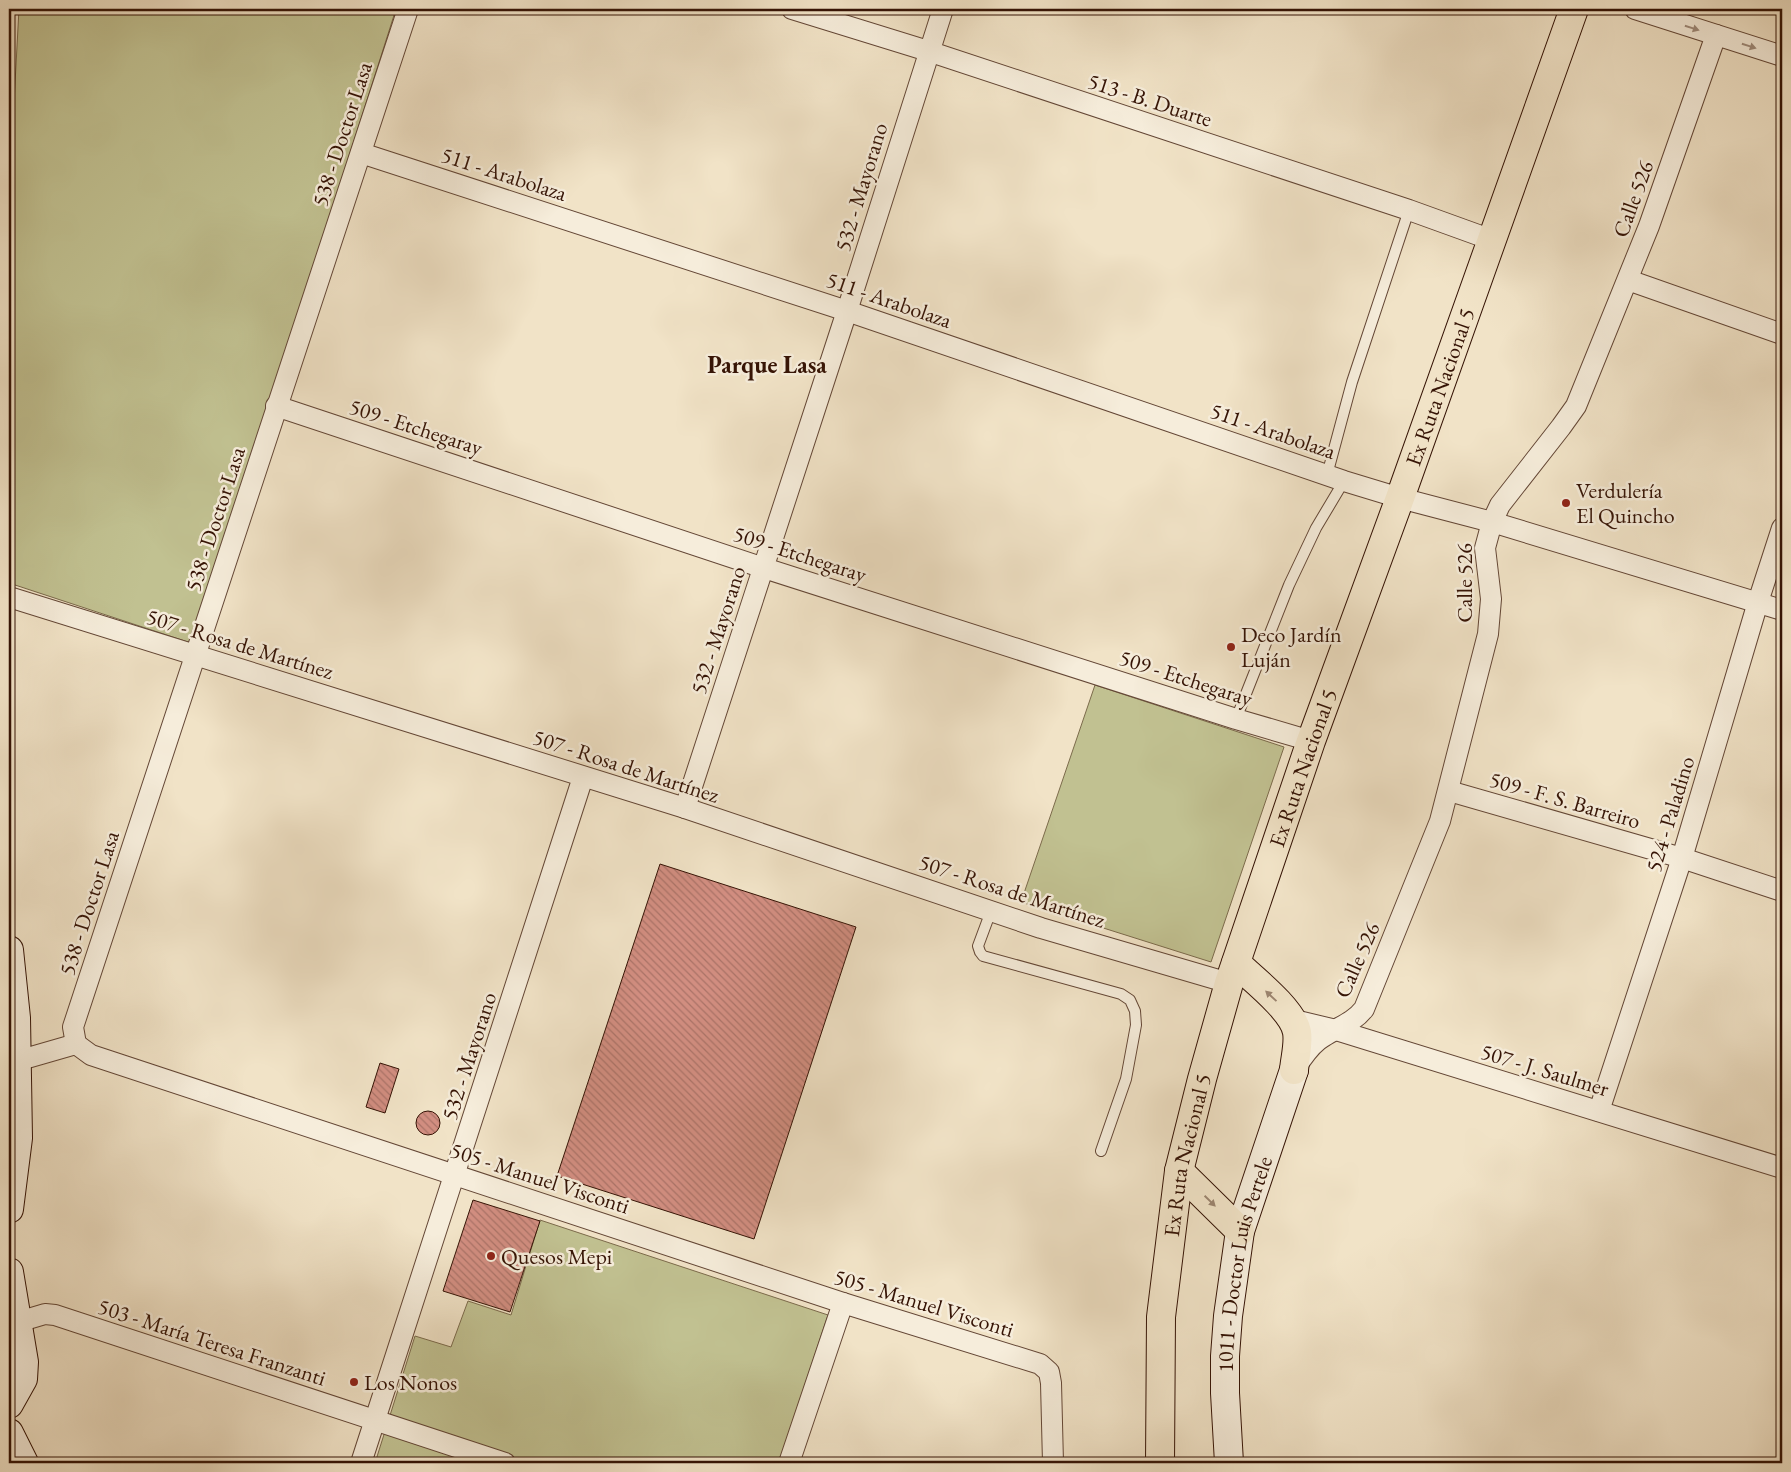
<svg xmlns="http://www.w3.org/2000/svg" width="1791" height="1472" viewBox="0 0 1791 1472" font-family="'EB Garamond',serif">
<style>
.grass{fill:#c1c191;stroke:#7b6a4b}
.building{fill:url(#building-back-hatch);stroke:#351305}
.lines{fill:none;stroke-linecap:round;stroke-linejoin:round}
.lane-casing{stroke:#644736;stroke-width:12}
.street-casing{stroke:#644736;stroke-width:22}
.secondary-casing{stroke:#351305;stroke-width:30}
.primary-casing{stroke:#351305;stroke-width:30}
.lane{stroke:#f6eddb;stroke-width:10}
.street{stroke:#f6eddb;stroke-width:20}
.secondary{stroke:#f6eddb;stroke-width:28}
.primary{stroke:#f1e3c7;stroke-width:28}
.oneway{fill:#9f8b7b}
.oneway2{fill:#9c8570}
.poi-dot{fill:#8f2418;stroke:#f6eddb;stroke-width:2}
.labels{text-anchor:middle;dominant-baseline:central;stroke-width:5;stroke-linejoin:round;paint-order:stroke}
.street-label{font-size:22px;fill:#351305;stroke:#f6eddb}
.poi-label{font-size:22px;fill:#351305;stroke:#f6eddb;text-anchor:start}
.neighbourhood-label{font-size:24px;font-weight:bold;fill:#351305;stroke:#f6eddb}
</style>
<defs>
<pattern id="building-back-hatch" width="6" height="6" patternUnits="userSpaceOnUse" patternTransform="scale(1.25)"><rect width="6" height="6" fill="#d28e81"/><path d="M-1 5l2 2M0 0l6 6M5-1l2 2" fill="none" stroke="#ab7368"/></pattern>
</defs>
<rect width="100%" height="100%" fill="#f1e3c7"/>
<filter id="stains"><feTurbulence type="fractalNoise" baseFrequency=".004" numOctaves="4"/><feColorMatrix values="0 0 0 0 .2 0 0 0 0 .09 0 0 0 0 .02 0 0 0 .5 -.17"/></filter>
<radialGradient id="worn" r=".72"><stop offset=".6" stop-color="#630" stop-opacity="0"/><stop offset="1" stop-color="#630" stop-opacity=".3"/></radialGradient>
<!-- grass -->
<g class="grass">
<path d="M19,9H396L194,644L9,583V196Z"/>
<path d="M1095,685L1284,747L1211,962L1021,902Z"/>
<path d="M540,1220L828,1315L779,1463H375L415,1336L451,1347L468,1301L511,1315Z"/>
</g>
<!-- building -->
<g class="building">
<path d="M660,864L856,927L754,1239L557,1176Z"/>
<path d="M380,1063L399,1069L385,1113L366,1107Z"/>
<circle cx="428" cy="1123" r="12"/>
<path d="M473,1200L540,1221L510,1312L443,1291Z"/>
</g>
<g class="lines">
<defs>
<g id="lane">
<path d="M1327,475L1352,382L1409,210"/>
<path d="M1236,719L1289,585L1316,528L1344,481"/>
<path d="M991,911L978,946L980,952L983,956L1121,994L1130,1000L1135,1011L1136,1025L1126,1079L1101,1151"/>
</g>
<g id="street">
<path d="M792,9L928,51L1409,210L1492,240"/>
<path d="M1635,9L1782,56"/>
<path d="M361,153L847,311L1344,481L1400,498L1492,522L1782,610"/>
<path d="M1628,280L1782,334"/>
<path d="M276,406L764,568L1236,719L1311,741"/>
<path d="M9,597L685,808L1041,928L1229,983"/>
<path d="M1449,791L1682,858L1782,891"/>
<path d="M685,808L847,311L943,9"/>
<path d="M1294,1020L1336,1030L1782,1168"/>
<path d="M76,1044L73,1027L408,9"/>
<path d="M17,1061L76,1044L91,1055L843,1303L1040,1364L1049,1372L1051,1383L1053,1463"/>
<path d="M1294,1069C1303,1058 1310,1044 1323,1037C1338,1027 1353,1023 1364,1009L1440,821L1488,634L1491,599L1485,548L1492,522L1500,505L1561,427L1576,406L1649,226L1716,35"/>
<path d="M1599,1111L1682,858L1758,602L1782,528"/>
<path d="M18,1322L45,1314L55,1315L505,1463"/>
<path d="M361,1463L583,777"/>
<path d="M789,1463L843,1303"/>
</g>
<g id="secondary">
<path d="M9,950L16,1018L18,1138L9,1209"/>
<path d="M9,1272L24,1362L23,1379L9,1404"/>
<path d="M9,1433L24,1463"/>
<path id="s1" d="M1229,1463L1225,1393V1356L1228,1316L1240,1231L1294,1070"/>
</g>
<g id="primary">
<path d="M1236,963C1253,979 1293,1010 1297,1032C1299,1044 1295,1058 1294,1070"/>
<path d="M1179,1171L1240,1231"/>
<path id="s2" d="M1160,1463L1161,1317L1179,1171L1202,1079L1229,983L1311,741L1400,498L1574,9"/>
</g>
</defs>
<!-- lane casing -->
<use href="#lane" class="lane-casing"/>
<!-- street casing -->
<use href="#street" class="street-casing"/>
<!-- secondary casing -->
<use href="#secondary" class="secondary-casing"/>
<!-- primary casing -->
<use href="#primary" class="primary-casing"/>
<!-- lane -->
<use href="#lane" class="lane"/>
<!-- street -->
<use href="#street" class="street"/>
<!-- secondary -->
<use href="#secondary" class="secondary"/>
<!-- primary -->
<use href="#primary" class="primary"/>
</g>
<!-- one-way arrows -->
<defs><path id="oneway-solid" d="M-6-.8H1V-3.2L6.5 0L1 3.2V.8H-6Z" transform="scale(1.25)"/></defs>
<g class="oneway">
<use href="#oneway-solid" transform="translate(1692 28) rotate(18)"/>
<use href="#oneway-solid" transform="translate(1749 46) rotate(18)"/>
</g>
<g class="oneway2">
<use href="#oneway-solid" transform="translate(1271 996) rotate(-137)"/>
<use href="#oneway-solid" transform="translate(1210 1201) rotate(44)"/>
</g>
<!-- markers -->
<g class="poi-dot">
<circle cx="1566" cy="503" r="5"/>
<circle cx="1231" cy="647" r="5"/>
<circle cx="491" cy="1256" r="5"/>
<circle cx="354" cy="1382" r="5"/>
</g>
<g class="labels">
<!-- street labels -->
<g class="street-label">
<text transform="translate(1150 100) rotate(18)">513 - B. Duarte</text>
<text transform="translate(342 134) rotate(-72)">538 - Doctor Lasa</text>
<text transform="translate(504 174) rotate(18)">511 - Arabolaza</text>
<text transform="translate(861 187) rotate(-73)">532 - Mayorano</text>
<text transform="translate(1633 199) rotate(-70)">Calle 526</text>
<text transform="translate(889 300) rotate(19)">511 - Arabolaza</text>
<text stroke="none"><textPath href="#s2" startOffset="1120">Ex Ruta Nacional 5</textPath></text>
<text transform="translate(416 427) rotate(18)">509 - Etchegaray</text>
<text transform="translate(1273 431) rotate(19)">511 - Arabolaza</text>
<text transform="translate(215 519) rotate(-72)">538 - Doctor Lasa</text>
<text transform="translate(800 554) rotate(18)">509 - Etchegaray</text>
<text transform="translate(1464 583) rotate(-90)">Calle 526</text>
<text transform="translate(718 630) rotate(-72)">532 - Mayorano</text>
<text transform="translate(240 644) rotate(17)">507 - Rosa de Martínez</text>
<text transform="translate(1186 678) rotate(18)">509 - Etchegaray</text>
<text transform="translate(626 766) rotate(18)">507 - Rosa de Martínez</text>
<text stroke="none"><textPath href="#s2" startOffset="715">Ex Ruta Nacional 5</textPath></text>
<text transform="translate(1565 800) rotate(16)">509 - F. S. Barreiro</text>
<text transform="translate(1670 814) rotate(-73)">524 - Paladino</text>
<text transform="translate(1012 891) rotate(18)">507 - Rosa de Martínez</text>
<text transform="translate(89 903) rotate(-72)">538 - Doctor Lasa</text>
<text transform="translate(1357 960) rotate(-66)">Calle 526</text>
<text transform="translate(469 1056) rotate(-72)">532 - Mayorano</text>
<text transform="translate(1545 1070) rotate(17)">507 - J. Saulmer</text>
<text stroke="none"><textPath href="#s2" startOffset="310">Ex Ruta Nacional 5</textPath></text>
<text transform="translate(540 1178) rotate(18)">505 - Manuel Visconti</text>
<text stroke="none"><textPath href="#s1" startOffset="201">1011 - Doctor Luis Pertele</textPath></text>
<text transform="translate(924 1303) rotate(17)">505 - Manuel Visconti</text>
<text transform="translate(212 1342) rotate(18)">503 - María Teresa Franzanti</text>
</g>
<!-- poi labels -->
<g class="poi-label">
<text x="1576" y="490">Verdulería<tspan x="1576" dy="25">El Quincho</tspan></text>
<text x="1241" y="634">Deco Jardín<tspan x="1241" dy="25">Luján</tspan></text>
<text x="501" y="1256">Quesos Mepi</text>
<text x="364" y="1382">Los Nonos</text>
</g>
<!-- neighbourhood labels -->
<g class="neighbourhood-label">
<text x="767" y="364">Parque Lasa</text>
</g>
</g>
<!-- margin -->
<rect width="1791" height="1472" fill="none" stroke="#f1e3c7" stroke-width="30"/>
<rect x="10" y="10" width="1771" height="1452" fill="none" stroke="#351305" stroke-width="2.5"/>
<rect x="15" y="15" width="1761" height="1442" fill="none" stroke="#351305"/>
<rect width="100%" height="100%" filter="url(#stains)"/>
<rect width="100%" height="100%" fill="url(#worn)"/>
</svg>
